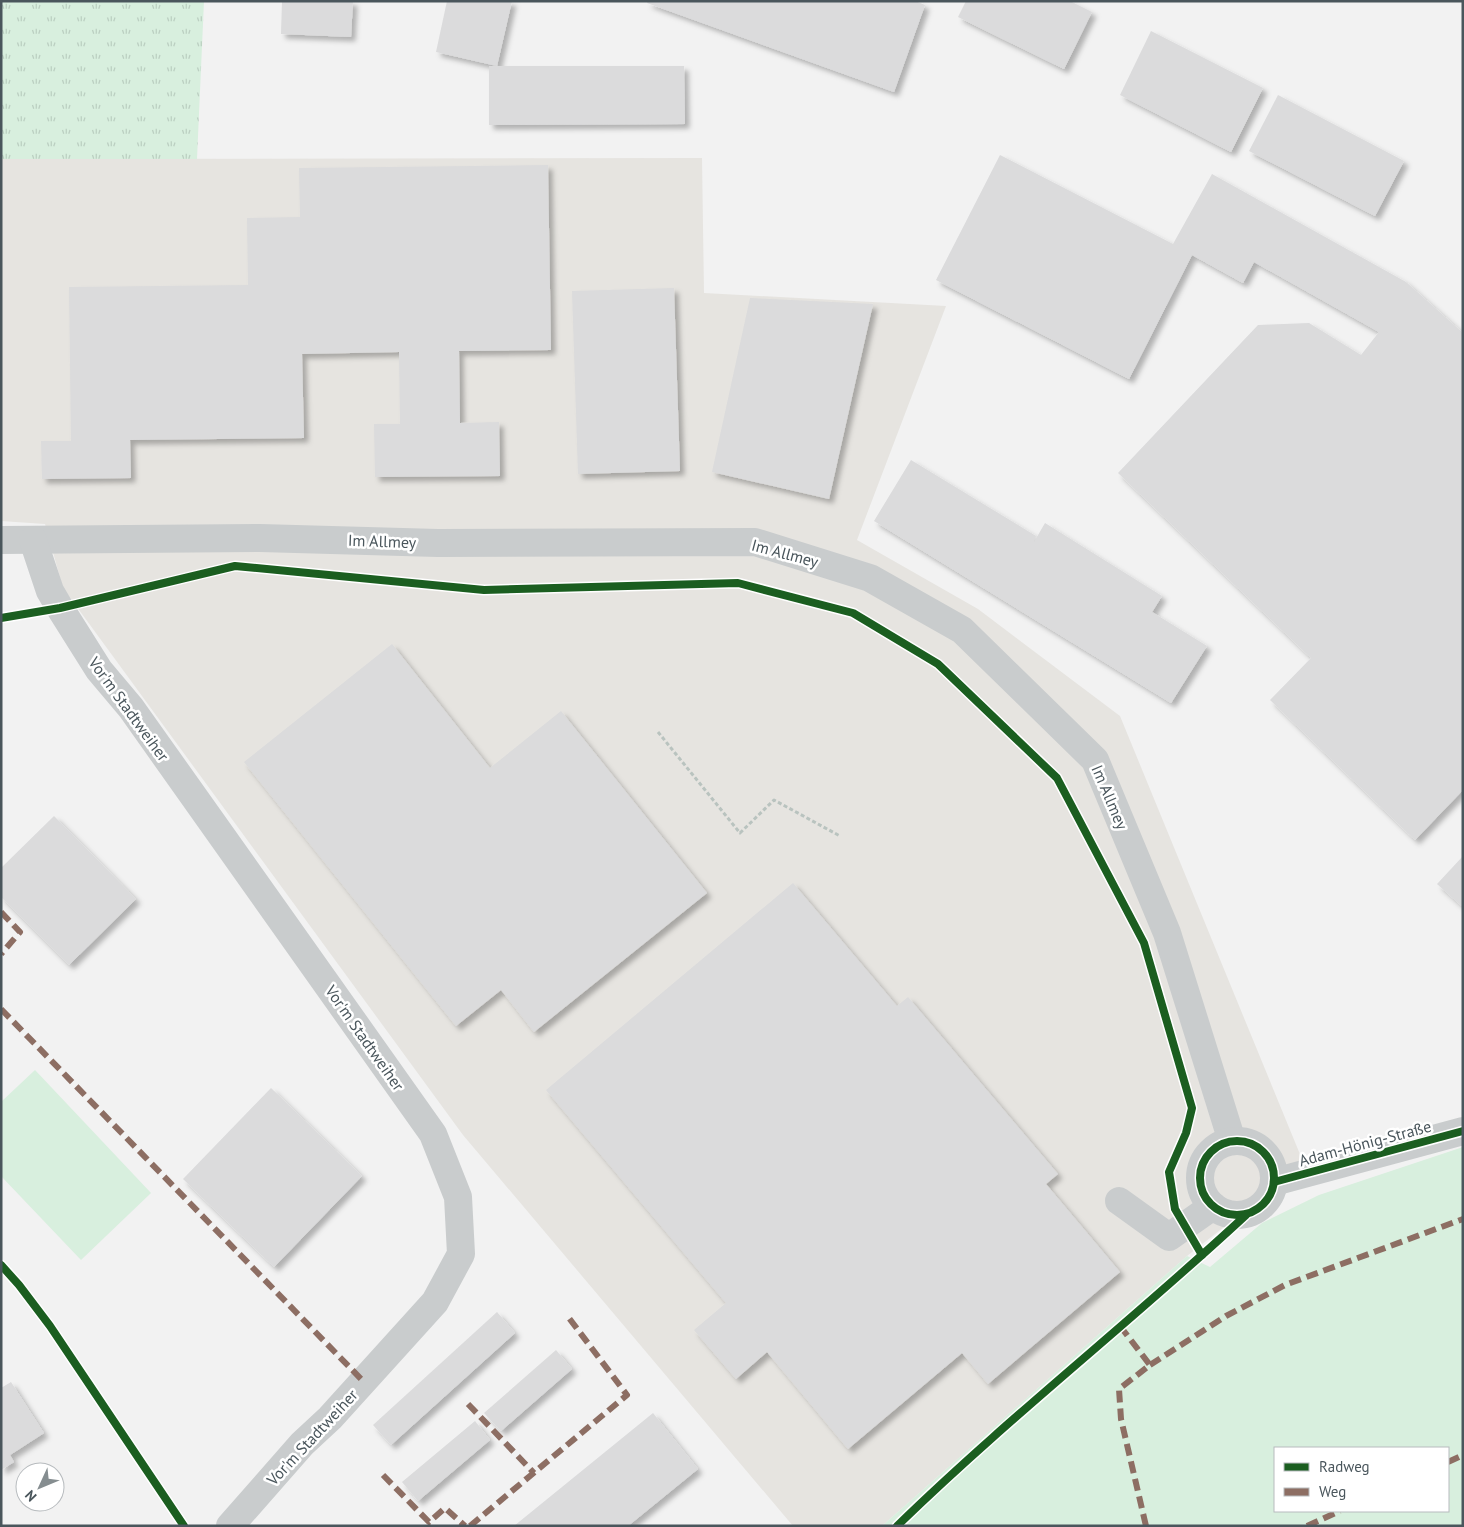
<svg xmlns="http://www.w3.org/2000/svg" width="1464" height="1527" viewBox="0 0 1464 1527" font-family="'PT Sans',sans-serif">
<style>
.commercial{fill:#e6e4e0}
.grass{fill:url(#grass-tufts)}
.park{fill:#d8efde;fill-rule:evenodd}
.building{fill:#dbdbdc;filter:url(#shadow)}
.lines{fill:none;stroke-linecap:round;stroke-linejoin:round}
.path{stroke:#b9c3bf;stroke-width:3;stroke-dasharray:4 2.5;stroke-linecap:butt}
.street{stroke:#c9cccd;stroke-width:28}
.quiet{stroke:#8d6e63;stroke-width:6;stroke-dasharray:12 6;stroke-linecap:butt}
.cycleway-casing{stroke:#fff;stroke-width:11}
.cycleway{stroke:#1b5e20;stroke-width:8}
.labels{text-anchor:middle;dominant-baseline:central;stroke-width:5;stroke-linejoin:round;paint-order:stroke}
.street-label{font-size:16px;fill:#4a565c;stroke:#fff}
</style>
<defs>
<pattern id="grass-tufts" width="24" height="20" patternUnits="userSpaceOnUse" patternTransform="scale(1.25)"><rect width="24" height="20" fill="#d8efde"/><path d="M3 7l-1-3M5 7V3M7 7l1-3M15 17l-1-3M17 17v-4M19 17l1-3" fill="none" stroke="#bbcfc1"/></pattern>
<filter id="shadow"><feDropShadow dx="4.5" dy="4.5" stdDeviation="2.5" flood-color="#0004"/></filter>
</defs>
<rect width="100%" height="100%" fill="#f2f2f2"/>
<!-- commercial -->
<path class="commercial" d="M702,158L704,293L946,306L857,540L978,609L1120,716L1304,1164L1187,1256L882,1526H793L463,1135L63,588L45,524L1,521V159Z"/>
<!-- grass -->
<path class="grass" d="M1,1H204L197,159H1Z"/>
<!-- park -->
<g class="park">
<path d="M35,1070L151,1193L81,1260L1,1176V1102Z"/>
<path d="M1463,1147V1526H882L1187,1256L1210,1267L1262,1223L1319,1195ZM1275,1448H1448V1511H1275Z"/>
</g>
<!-- building -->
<g class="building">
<path d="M282,1H353L351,37L281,34Z"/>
<path d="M447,1H512L497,66L436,52Z"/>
<path d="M648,1H915L925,5L894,92L647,3Z"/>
<path d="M966,1H1070L1092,12L1064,69L958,17Z"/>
<path d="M1151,31L1263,88L1231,152L1120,95Z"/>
<path d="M489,66H684L685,124L489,125Z"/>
<path d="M1278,95L1404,161L1375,216L1249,151Z"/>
<path d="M1000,155L1173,244L1212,174L1406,282L1463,333V790L1415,840L1270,700L1311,658L1118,473L1258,325L1309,323L1361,355L1379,332L1254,262L1243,283L1192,255L1129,379L936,280Z"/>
<path d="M548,165L551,350L459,351L460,423L499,422L500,476L375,477L374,424H400L399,352L302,354L304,438L130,440L131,478L42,479L41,441H71L69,287L248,285L247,218L300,217L299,168Z"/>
<path d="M674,288L680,471L578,474L572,291Z"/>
<path d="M750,298L873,304L829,499L712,472Z"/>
<path d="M911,460L1036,536L1034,542L1045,523L1162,596L1152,612L1207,646L1171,703L874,521Z"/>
<path d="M392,644L490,768L561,711L707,893L534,1032L501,990L456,1026L244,762Z"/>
<path d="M54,816L136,899L69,965L1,897V868Z"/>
<path d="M1463,856V907L1437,884Z"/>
<path d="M793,883L897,1006L908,997L1058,1174L1046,1184L1120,1272L988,1384L962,1353L848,1449L767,1352L736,1379L694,1330L726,1303L546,1090Z"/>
<path d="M271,1088L362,1176L274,1267L183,1179Z"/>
<path d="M497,1312L515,1333L391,1445L373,1425Z"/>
<path d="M556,1350L572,1369L501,1431L484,1413Z"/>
<path d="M11,1382L44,1433L10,1455L14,1462L1,1470V1388Z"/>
<path d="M653,1413L698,1469L628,1526H514Z"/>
<path d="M475,1421L490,1440L418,1501L402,1482Z"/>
</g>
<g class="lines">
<!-- path -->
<path class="path" d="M658,732L740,833L774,800L840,836"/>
<!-- street -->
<g class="street">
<path d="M1,540L260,538L438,543L755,542L870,578L962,630L1095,760L1167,933L1232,1141"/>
<path d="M33,540L50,591L60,608L99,670L131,708L433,1134L458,1197L461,1254L435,1302L330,1418L302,1444L230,1526"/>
<circle cx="1237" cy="1178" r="37"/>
<path d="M1274,1182L1463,1131"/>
<path d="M1119,1201L1169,1237L1213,1206"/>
</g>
<!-- quiet -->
<g class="quiet">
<path d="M1,912L20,932L1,954"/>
<path d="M1,1009L364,1382"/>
<path d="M1120,1326L1150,1365L1119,1389L1121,1419L1146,1526"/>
<path d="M1150,1365L1226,1316L1285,1285L1463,1219"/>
<path d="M468,1404L534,1473"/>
<path d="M1448,1462L1463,1455"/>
<path d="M383,1475L429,1522L445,1508L465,1526"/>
<path d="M470,1526L627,1395L566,1314"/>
<path d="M1307,1526L1340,1511"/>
</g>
<defs>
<g id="cycleway">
<path d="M1,618L60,608L235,566L484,590L738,583L853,613L938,664L1057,778L1144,943L1192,1108L1186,1133L1169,1172L1175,1209L1202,1255"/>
<circle cx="1237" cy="1178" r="37"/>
<path d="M1274,1182L1463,1131"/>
<path d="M1,1265L19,1285L50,1326L184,1526"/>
<path d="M897,1526C1009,1417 1132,1321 1246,1215"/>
</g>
</defs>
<!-- cycleway casing -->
<use href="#cycleway" class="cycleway-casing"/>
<!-- cycleway -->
<use href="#cycleway" class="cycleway"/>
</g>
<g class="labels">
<!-- street labels -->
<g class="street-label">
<text transform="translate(382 541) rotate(2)">Im Allmey</text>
<text transform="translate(785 553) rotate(15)">Im Allmey</text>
<text transform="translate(129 709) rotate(54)">Vor'm Stadtweiher</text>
<text transform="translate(1110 797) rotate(67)">Im Allmey</text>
<text transform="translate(365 1038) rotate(55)">Vor'm Stadtweiher</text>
<text transform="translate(1365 1143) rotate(-15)">Adam-Hönig-Straße</text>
<text transform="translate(312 1437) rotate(-47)">Vor'm Stadtweiher</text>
</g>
</g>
<!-- border -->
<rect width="1464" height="1527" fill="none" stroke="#4a565c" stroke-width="5"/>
<!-- legend -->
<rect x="1274" y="1447" width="175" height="65" fill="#ffffff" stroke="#b7bbbe"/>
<rect x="1284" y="1463" width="25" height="8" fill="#1b5e20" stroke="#b7bbbe"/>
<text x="1319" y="1472" font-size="15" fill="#4a565c">Radweg</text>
<rect x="1284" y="1488" width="25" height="8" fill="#8d6e63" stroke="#b7bbbe"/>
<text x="1319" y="1497" font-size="15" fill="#4a565c">Weg</text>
<!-- north arrow -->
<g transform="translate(40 1487) rotate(226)"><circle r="24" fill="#ffffff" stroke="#b7bbbe"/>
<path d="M0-4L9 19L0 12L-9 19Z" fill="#858d90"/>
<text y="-8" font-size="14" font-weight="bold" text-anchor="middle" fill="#4a565c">N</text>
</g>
</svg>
